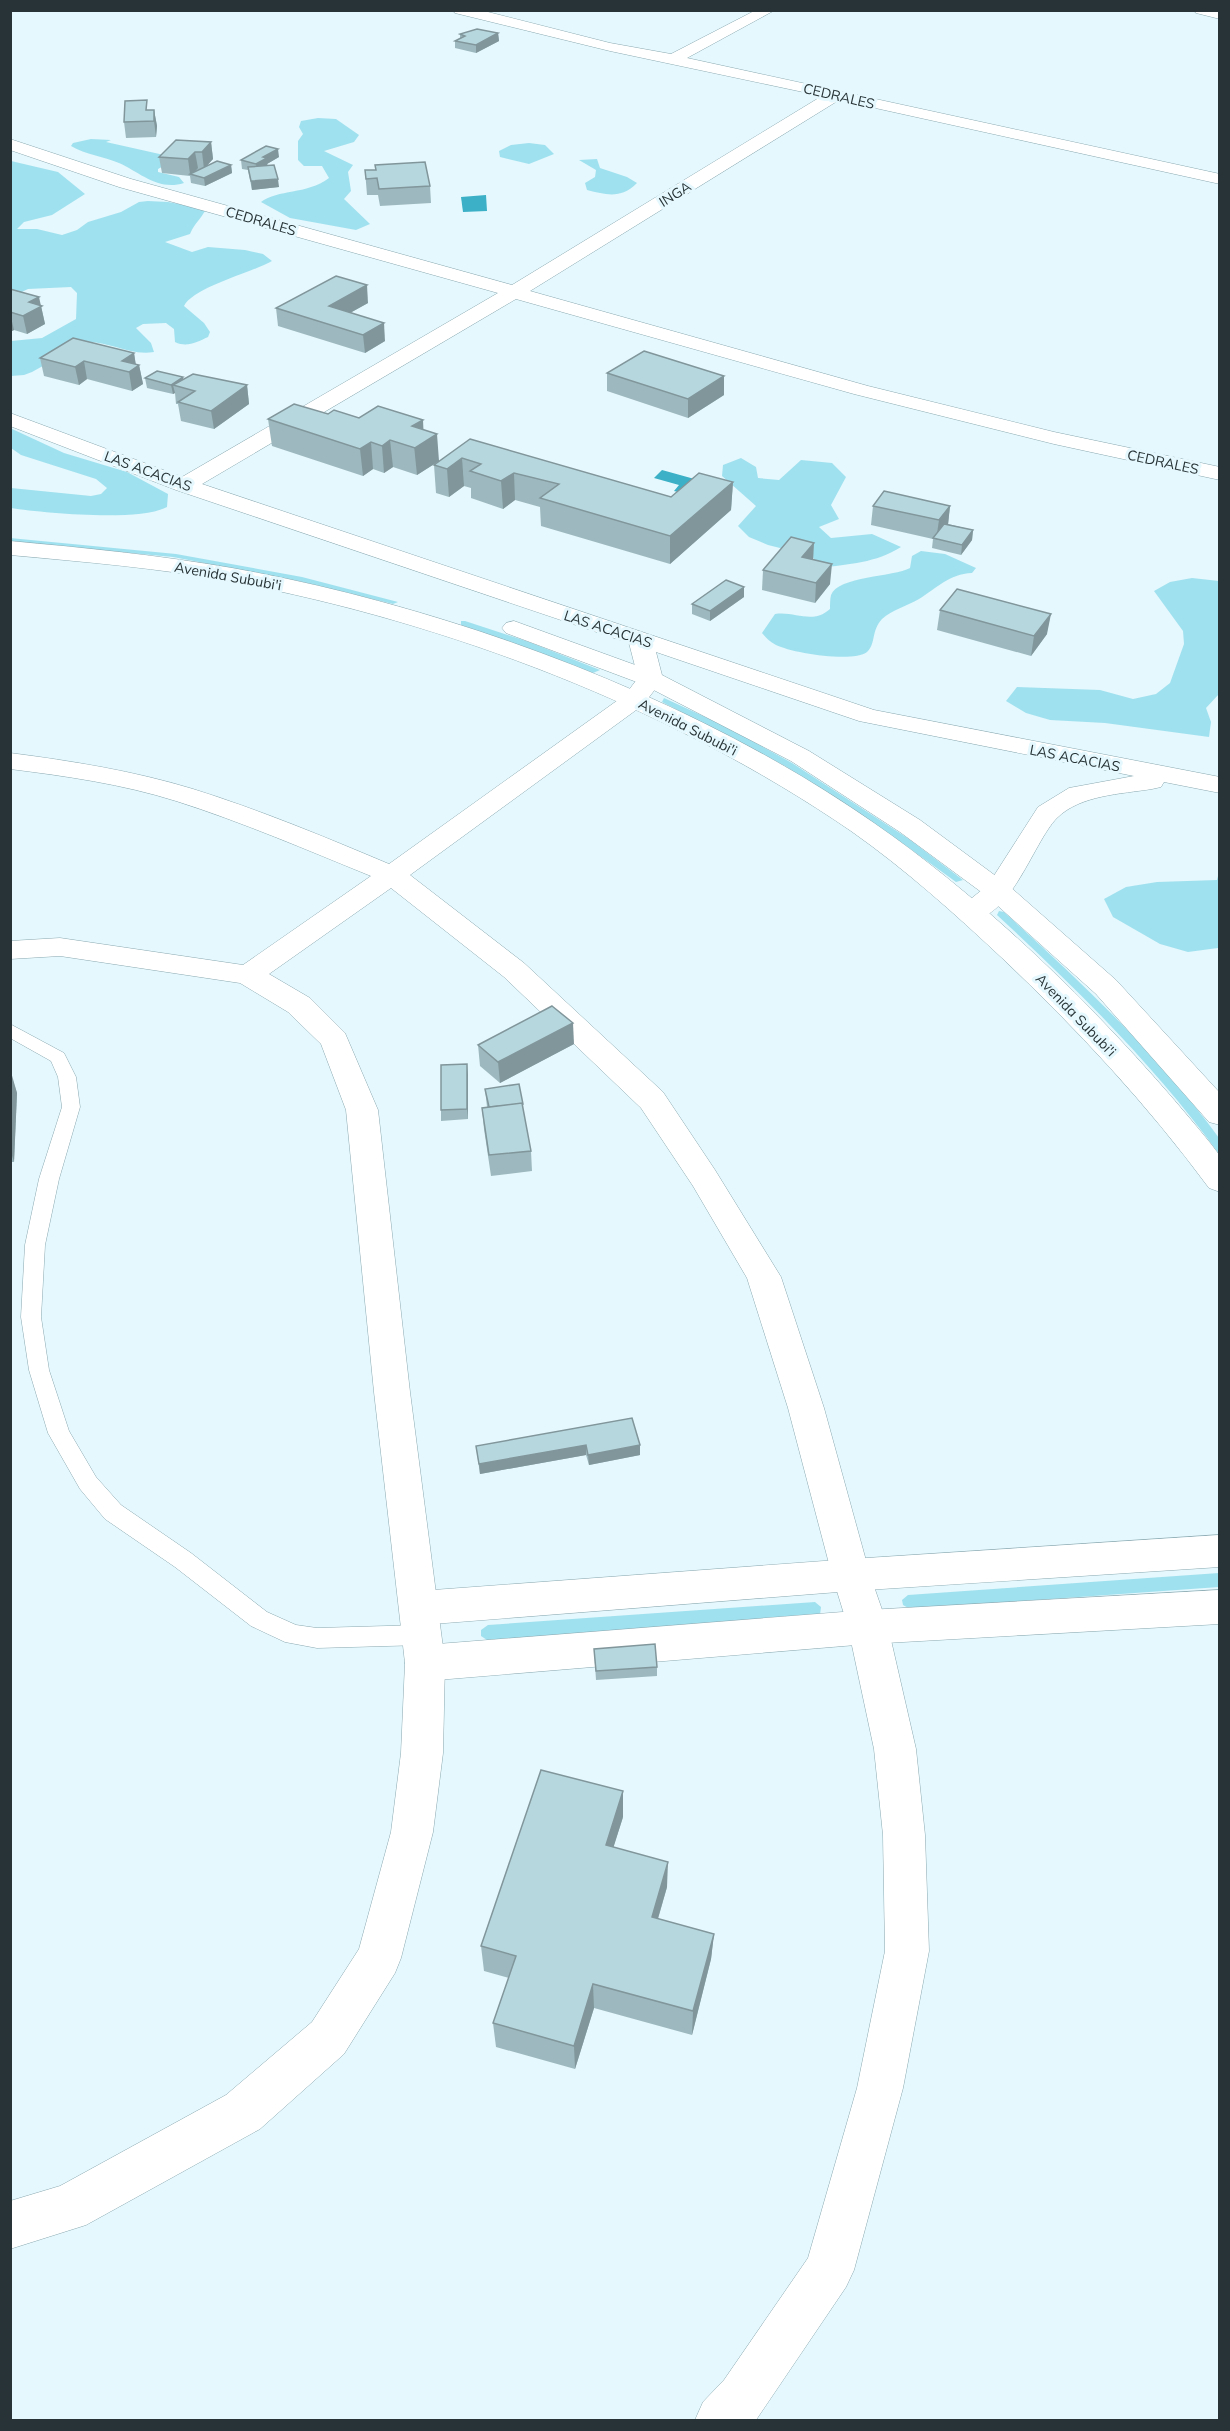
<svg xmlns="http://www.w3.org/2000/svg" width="1230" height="2431" viewBox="0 0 1230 2431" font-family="Mulish,sans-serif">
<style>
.green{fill:#a0e1ef}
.water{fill:#3bb0c6}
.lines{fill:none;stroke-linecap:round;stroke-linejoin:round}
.lane-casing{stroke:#8aa9b1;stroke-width:1}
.street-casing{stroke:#8aa9b1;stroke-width:1}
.secondary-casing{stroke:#8aa9b1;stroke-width:1}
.lane{fill:#fff;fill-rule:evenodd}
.street{fill:#fff;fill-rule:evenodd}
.secondary{fill:#fff;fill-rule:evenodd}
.wall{fill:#9db9bf}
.shaded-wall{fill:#80969b}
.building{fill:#b7d7de;stroke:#80969b;stroke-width:1.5}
.labels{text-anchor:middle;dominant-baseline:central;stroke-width:6;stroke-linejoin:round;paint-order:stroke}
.far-street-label{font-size:14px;fill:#273336;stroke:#e5f8fd}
</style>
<rect width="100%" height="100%" fill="#e5f8fd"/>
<!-- green -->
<g class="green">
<path d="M318,118L336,119L359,135L354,142L324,151L353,165L348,172L351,191L344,199L370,224L356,230L290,218L261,202C278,189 306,195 329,178L322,166H304L298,160V141L303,134L299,127L301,121Z"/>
<path d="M91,139L111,140L106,142L164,155L169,163L158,169V172L179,177L184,183C158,191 141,173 119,163C103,156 86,155 71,146L73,143Z"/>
<path d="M529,143L545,145L554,154L529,164L500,157L499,151L511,145Z"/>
<path d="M597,159L600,168L627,177L637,183C621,199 607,195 587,190L585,183L595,177L596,170L579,160Z"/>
<path d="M11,161L58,172L85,194L52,215L24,222L17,229H37L62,235L77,230L88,222L121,212L139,202L148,201L168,202L206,209C201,219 194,224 190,234L165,242L192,252L208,247L245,250L263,254L272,261C251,273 194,287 184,306L204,323L210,332L208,337C197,342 187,348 175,342L174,329L166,323L143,324L136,328L151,343L154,352C129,356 110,341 86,342L32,372L24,375L11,376V341L42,338L76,319L77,293L71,287L28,289L11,297Z"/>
<path d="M10,428L64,453L127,472L168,494L167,507C140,522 43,513 11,508V488L91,496L101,494L107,488L96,479L21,455L11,448Z"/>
<path d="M741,458L756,467L758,478L779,480L801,460L832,463L846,477L831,505L839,519L819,527L831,538L872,534L901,547C876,563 849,564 820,568L812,556L768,545L749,537L738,526L756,506L722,476L723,465Z"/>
<path d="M10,538L176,554L302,577L398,602L393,604L298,581L173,557L11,542Z"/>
<path d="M921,551L945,554L976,568L972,573C949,574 937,588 919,599C907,606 892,610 882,619C871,631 876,644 867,652C853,663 792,653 776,645C770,642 766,638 762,633L775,614C796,611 812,625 830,609C830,605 830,599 831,595C838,576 894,577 910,568L912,556Z"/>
<path d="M1192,578L1219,581V694L1206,708L1211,722L1209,737L1105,723L1050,720L1026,713L1006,701L1017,687L1100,690L1133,699L1156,694L1170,683L1184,644L1183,631L1154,591L1170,582Z"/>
<path d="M461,621H465L529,642L600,670L593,673L461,625Z"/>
<path d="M664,698L727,727L792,763L909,839L963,880L956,882L902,843L785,766L662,702Z"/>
<path d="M1219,872L1218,948L1188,952L1160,944L1113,917L1104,899L1126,887L1157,882L1217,880Z"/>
<path d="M999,911L1004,912C1081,982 1158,1054 1219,1138V1154C1155,1066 1077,989 997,915Z"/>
<path d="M1219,1573V1587L910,1609L903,1605L902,1600L908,1595Z"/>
<path d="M815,1602L821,1607L820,1615L818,1616L487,1640L481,1636V1630L488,1625Z"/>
</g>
<!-- water -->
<g class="water">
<path d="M486,195L487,211L463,212L461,197Z"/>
<path d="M662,470L698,480L682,493L674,491L679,485L654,478Z"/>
</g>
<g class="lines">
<defs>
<path id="lane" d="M10,1024L64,1053L76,1077L80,1107L59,1179L45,1245L41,1317L49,1370L69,1431L96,1477L121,1505L191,1553L267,1612L296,1625L317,1628L422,1625L430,1628L434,1635L430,1642L422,1645L317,1648L285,1642L251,1626L175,1567L105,1519L80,1489L48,1433L29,1370L21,1317L25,1245L39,1179L62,1107L58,1077L51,1061L10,1038Z"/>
<g id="street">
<path d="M453,10H480L610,43L671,54L756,10H775L687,58L1220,174V184L839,100L530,291L868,386L1054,432L1220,467V480L1054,444L854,394L516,299L202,484L874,710L1220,777V793L1164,782L1161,787L1152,789C1121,794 1080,795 1057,818C1032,843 1008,930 962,918L958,912L962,906L988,885L1038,807L1069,788L1134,776L859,721L656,652L663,679L643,705L410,875L524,963L663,1092L715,1170L781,1277L824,1408L870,1575L888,1627L916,1749L925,1835L929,1951L903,2088L854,2270L846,2287L756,2420H695L703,2402L724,2380L808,2258L857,2088L885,1951L883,1835L874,1749L848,1627L832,1575L788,1408L747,1278L693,1186L641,1108L504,977L391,888L269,974L310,998L345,1033L378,1110L410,1392L445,1663L443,1753L433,1832L401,1958L395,1973L344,2054L260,2129L86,2225L10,2249V2201L60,2186L226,2095L312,2022L359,1949L391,1832L401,1753L405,1663L374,1392L346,1110L321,1044L288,1012L240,983L60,956L10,959V941L60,938L243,965L371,876C307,850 242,822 176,801C122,784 66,776 10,769V753C72,761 134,771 193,789C260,810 325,837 389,864L625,695L638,678L629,643L176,490L10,426V413L182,477L498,293L119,187L10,150V139L131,179L512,285L822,96L610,51L455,13Z"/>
<path d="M1194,10H1220V19L1196,13Z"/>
</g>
<g id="secondary">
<path d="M10,541C85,548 158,555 232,568C449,607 692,696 874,823C998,909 1116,1027 1211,1144L1220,1156V1192L1209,1188C1147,1104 1077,1029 1002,958C954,913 905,869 851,831C670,707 449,623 234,582C160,568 85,562 10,555Z"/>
<path d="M514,621L660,674L809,751L920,820L1008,885L1116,980L1220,1093V1125L1209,1122L1096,994L988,897L900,832L791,761L642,684L506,633L502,628L506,623Z"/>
<path d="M1220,1535V1567L851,1591L420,1625L406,1620L400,1608L406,1596L420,1591L851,1559Z"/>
<path d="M1220,1590V1624L868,1644L425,1681L411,1675L405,1663L411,1651L425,1645L868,1610Z"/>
</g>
</defs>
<!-- lane casing -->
<use href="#lane" class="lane-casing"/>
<!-- street casing -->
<use href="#street" class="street-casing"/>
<!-- secondary casing -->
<use href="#secondary" class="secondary-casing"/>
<!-- lane -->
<use href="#lane" class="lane"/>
<!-- street -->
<use href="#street" class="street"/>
<!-- secondary -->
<use href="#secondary" class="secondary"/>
</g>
<!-- wall -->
<g class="wall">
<path d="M498,33L499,41L476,53L455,48V41L460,38V34Z"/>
<path d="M148,110H154L157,126L156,137L126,138L124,122Z"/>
<path d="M211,142L213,159L206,166L231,165L232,173L205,186L191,183L190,176L162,173L159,157Z"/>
<path d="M279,157L267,164L279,187L252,190L248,170L242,169L241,160Z"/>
<path d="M365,170L430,186L431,203L380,206L378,195H367Z"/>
<path d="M10,289L41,306L45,324L27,334L14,330L10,332Z"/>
<path d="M368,303L350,313L385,341L365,353L278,326L276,308Z"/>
<path d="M134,353L136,365H139L143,384L132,391L87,379L79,385L44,376L40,358Z"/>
<path d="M607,373L724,376V395L688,418L607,391Z"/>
<path d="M145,378L183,380L247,385L249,404L214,429L181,421L178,404H176L175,393L173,394L147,388Z"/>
<path d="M328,414L423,429L439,461L417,475L393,467L384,473L373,469L363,476L272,446L268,419Z"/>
<path d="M470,439L671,497L733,482L731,510L670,564L541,526L540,507L515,500L503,509L471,498V488L464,486L449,497L436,493L434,465Z"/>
<path d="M873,506H950L948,524L973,530L972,540L961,555L932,548L933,539L871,525Z"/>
<path d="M813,560L830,584L815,603L762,590L763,570Z"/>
<path d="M744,597L710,621L692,614V604Z"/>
<path d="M940,610L1047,634L1031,656L937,630Z"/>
<path d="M574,1044L500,1083L480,1066L478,1045Z"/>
<path d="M10,1072L17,1093L14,1162H10Z"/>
<path d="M468,1074V1119L441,1121V1110Z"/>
<path d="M485,1089L531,1151L532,1171L491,1176L484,1129L482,1108L487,1107Z"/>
<path d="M640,1445V1455L589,1465L586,1455L480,1474L476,1446Z"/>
<path d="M594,1649L657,1667V1676L596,1680Z"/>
<path d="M623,1817L613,1848L667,1887L658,1919L714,1934L711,1959L692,2035L594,2008L575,2069L496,2047L493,2023L509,1978L484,1971L481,1946Z"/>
</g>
<!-- shaded-wall -->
<g class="shaded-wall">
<path d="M498,33L499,41L476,53V45Z"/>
<path d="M154,110L157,126L156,137L154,121Z"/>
<path d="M211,142L213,159L204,169L202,152Z"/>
<path d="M278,149L279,157L267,164L268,166L257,172L256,164L263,157Z"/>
<path d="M195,152L198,168L192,175L190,174L188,159Z"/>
<path d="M231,165L232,173L205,186L204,178Z"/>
<path d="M278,179L279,187L252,190L251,181Z"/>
<path d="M367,285L368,303L330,324L329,306Z"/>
<path d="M39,297L45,324L27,334L23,316L29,302Z"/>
<path d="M10,313L14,330L10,332Z"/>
<path d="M384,323L385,341L365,353L363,335Z"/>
<path d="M134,353L136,367L139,365L143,384L132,391L129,372L122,361Z"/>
<path d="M84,361L87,379L79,385L75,367Z"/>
<path d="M724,376V395L688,418V399Z"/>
<path d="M183,377L184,387L173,385L175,393L173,394L171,385Z"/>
<path d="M247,385L249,404L214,429L211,411Z"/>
<path d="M423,420L424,442L437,434L439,461L417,475L412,426Z"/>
<path d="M390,440L393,467L384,473L382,446Z"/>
<path d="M371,442L373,469L363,476L360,449Z"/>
<path d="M462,458L464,486L449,497L447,469Z"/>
<path d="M514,473L515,500L503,509L501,481Z"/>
<path d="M733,482L731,510L670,564V536Z"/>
<path d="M950,506L948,525L936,540L939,520Z"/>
<path d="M973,530L972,540L961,555L962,545Z"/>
<path d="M814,543L813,562L802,557Z"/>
<path d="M832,564L830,584L815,603L816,583Z"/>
<path d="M744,587V597L710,621V611Z"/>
<path d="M1051,614L1047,634L1031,656L1034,636Z"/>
<path d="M573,1023L574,1044L500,1083L498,1062Z"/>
<path d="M467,1064L468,1074V1119L467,1109Z"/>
<path d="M11,1072L17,1093L14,1162L10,1149Z"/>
<path d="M586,1445V1455L480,1474L479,1464Z"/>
<path d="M640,1445V1455L589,1465L588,1455Z"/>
<path d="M623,1791V1817L606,1871V1845Z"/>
<path d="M668,1862L667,1887L651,1942L652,1917Z"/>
<path d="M714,1934L711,1959L692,2035L693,2011Z"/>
<path d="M593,1984L594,2008L575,2069L574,2046Z"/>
</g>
<!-- building -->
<g class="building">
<path d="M477,29L498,33L476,45L455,41L465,36L460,34Z"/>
<path d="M147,100L146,110H154V121L124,122L125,101Z"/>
<path d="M176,140L211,142L202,152H195L188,159L159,157Z"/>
<path d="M266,146L278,149L263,157L267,158L256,164L241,160Z"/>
<path d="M217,161L231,165L204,178L190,174Z"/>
<path d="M425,162L430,186L379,189L377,178L366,179L365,170H376L375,165Z"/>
<path d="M274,165L278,179L251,181L248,167Z"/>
<path d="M336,276L367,285L329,306L384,323L363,335L276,308Z"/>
<path d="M10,289L39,297L29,302L42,306L23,316L10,312Z"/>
<path d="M73,338L134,353L122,361L139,365L129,372L84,361L75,367L40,358Z"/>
<path d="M644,351L724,376L688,399L607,373Z"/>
<path d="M157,371L183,377L171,385L145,378Z"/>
<path d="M193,374L247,385L211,411L178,402L195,391L173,385Z"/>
<path d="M294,404L328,414L334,410L359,418L378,406L423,420L412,426L437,434L415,448L390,440L382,446L371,442L360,449L268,419Z"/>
<path d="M470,439L671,497L699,473L733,482L670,536L540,498L559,484L514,473L501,481L470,471L481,464L462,458L447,469L434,465Z"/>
<path d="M884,491L950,506L939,520L873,506Z"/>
<path d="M944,524L973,530L962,545L933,538Z"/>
<path d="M791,537L814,543L802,557L832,564L816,583L763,570Z"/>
<path d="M726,580L744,587L710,611L692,604Z"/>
<path d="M957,589L1051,614L1034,636L940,610Z"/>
<path d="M552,1006L573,1023L498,1062L478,1045Z"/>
<path d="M467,1064V1109L441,1110V1065Z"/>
<path d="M519,1084L523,1104L489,1107L485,1089Z"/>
<path d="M522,1103L531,1151L489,1155L482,1108Z"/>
<path d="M632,1418L640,1445L588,1455L586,1445L479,1464L476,1446Z"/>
<path d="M655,1644L657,1667L596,1671L594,1649Z"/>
<path d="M541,1770L623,1791L606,1845L668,1862L652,1917L714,1934L693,2011L593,1984L574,2046L493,2023L516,1956L481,1946Z"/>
</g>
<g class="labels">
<!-- far-street labels -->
<g class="far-street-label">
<text transform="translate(839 96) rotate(13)">CEDRALES</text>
<text transform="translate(675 194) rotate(-32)">INGA</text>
<text transform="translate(261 221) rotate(16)">CEDRALES</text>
<text transform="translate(1163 462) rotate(12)">CEDRALES</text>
<text transform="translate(148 471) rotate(20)">LAS ACACIAS</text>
<text transform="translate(228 576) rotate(10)">Avenida Sububi'i</text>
<text transform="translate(608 629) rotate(18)">LAS ACACIAS</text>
<text transform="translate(688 727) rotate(27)">Avenida Sububi'i</text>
<text transform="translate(1075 758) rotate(11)">LAS ACACIAS</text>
<text transform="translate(1076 1015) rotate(46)">Avenida Sububi'i</text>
</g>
</g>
<!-- border -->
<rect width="1230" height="2431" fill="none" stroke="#273336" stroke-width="24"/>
</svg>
